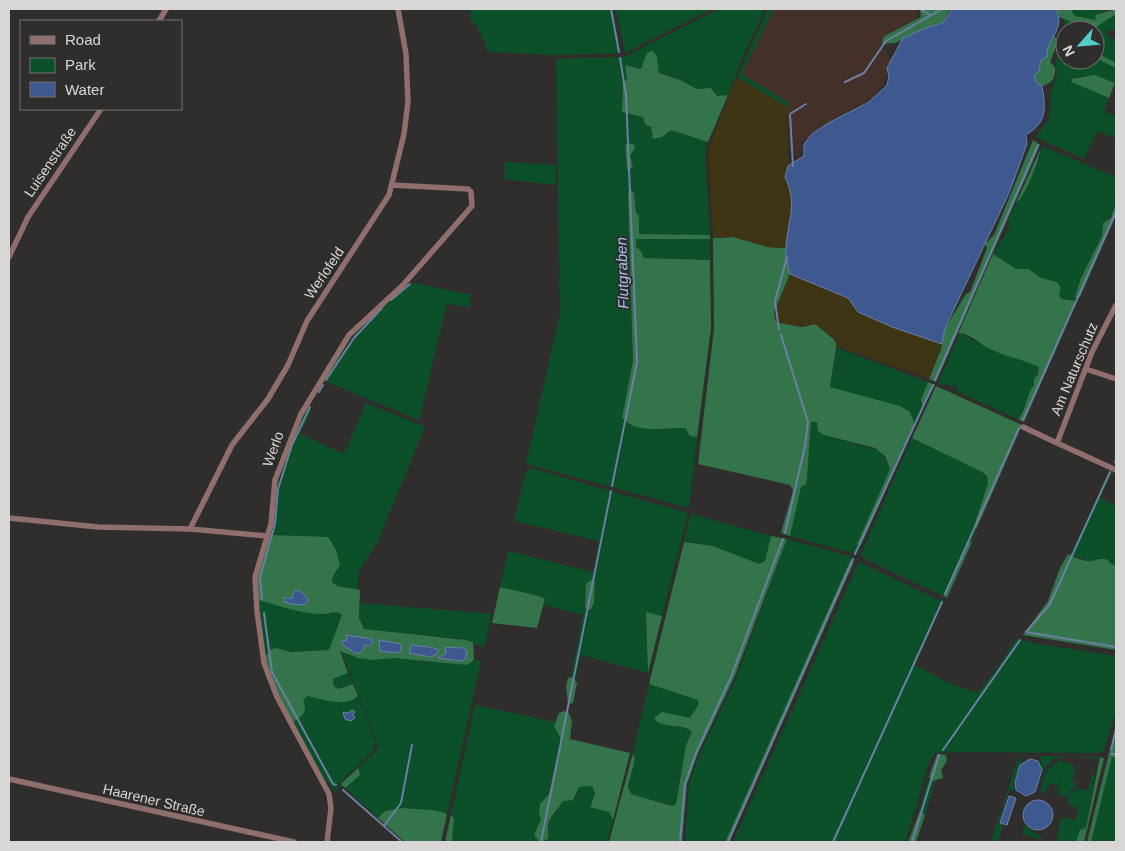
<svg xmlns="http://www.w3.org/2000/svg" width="1125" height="851" font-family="Arial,sans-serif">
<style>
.commercial{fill:#433129}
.green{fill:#0b5029;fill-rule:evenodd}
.forest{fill:#34744a}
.sand{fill:#3e3515}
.water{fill:#3e598f;stroke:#6c7fa4}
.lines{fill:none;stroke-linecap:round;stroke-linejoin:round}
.stream{stroke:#6c7fa4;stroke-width:2}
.minor{stroke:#8f6e6b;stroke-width:5.5}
.labels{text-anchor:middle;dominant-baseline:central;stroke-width:4;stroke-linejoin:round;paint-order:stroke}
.street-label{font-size:14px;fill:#d9d7d6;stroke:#302e2c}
.water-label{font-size:15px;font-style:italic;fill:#a8c1f1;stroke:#302e2c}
</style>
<rect width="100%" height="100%" fill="#302e2c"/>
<!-- commercial -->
<path class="commercial" d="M774,9h141l2,5 -1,6 -33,17 -2,9 12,14 -5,6 -4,17 -11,15 -35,18 -26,18 -10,8 -3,18 -9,-12 -3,-36 2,-4 -47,-34z"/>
<!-- green -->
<path class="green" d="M470,9h143l7,44 -62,2 -70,-3 -12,-29 -5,-1z
M616,9h96l-87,44z
M719,9h46l-22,47 -15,39 -11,1 -4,-7h-16l-26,-13 -12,-3 -2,-17 -10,-1 -6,14 -16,-4 2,14 -4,5 -1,28 21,5 2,7 6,3v7l5,6 15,-10 37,12 -3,12 5,81 -71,-1v-18l-3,-3 -2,-20 -3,62 2,106 -10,57c18,16 39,9 62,10l3,6 9,3 -8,71 -163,-44 34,-151 -4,-254 68,-2zM628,143l6,1 -4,12 3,11 -6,3 -2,-25z
M768,9h6l-32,65 47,29 1,5 -53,-31z
M1073,9h39l-14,4 -1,8 -22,-5 -3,-4z
M1116,15v14l-12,3 12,9v22l-21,-11v-22h-2l10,-10z
M1065,19l26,11h-26v30h30v-2l21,10 -1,15 -17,-7 -24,1 35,21 -5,14 12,5v21l-19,-7 -13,28 -48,-22 11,-15 4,-12 -1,-15 7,-20 -1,-12z
M1044,147l72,30 -2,34 -12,15v10l-21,42 -6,18 5,1 -3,4 -16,-2 -2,-5 2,-3 -4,-9 -18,-5 -10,-8h-13l-23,-15 15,-23 2,-8 -2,-4 22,-38 10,-24v-7z
M505,162l51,3v20l-52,-6z
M636,239h74v21l-66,-2 -8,-11z
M409,283l4,2 2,-2 56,12 -2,12 -22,-3 -28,116 -92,-38 -2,-4 29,-43z
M960,333l21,11 45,16 13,7 -10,31 -11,21 -62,-28 1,-5 -19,-2z
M837,348l91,34 -7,22 2,3 -8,18 -5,-13 -80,-25z
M366,403l59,24 -47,114 -19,30 -2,19 -24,-5v-9l4,-5 -1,-21 -8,-12 -58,-3 6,-46 6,-17 -2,-2 27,-63 4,4 -11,23 44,20z
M814,421l16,16 51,14 9,18 -33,75 4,1 -5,9 -66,-18 21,-101 -1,-10z
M912,438l70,34 7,8 -15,46 2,4 -4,12h-5l-24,54 -78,-37 -4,-5z
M530,468l158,45 -26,103 -16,-4 2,61 -67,-18 -5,23 -5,-1 12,-62 -39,-10 1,-5 -6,-4 -39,-9 8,-36 85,21 6,-31 -85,-20 11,-48zM586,584l9,1 -1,19 -7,6 -2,-2z
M1110,471l3,1 -13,26 16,8v58l-4,1 -10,-7 -13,3 -19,-6z
M691,514l80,22 -6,25 -6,3 -46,-18 -29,-4z
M787,539l66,18 2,3 -5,1 -125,281h-40l4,-58 11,-30 36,-75z
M859,562l80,38 2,-1 3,1 -29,65 31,17 31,11 -4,5 24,-29 20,-31 14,5 85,13v56l-12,38 -5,3 -164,-1 6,-10 -12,21 -24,79h-172z
M259,600l65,14 16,-2 2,3 -11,32 -2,3 -45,2 -19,5z
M360,603l132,11 -8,33 -28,-9 -88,-7 -8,-6z
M341,651l12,5 21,4 20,-2 73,7 7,-5 7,1 -34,153c-10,-4 -16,-4 -27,-4 -17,0 -29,-4 -42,8l-36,-33 -8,8 -1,-2 43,-40 2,-6z
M348,673l5,11 -17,5 -4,-10z
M649,684l49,16v5l-8,13 -31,5 28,5 5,4 -6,13 -11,61 -44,-12 -3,-4 7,-31 -2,-6z
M307,696l49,3 2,-3 18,47 -4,9 -40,38 -4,-9 -2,2 -33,-61c10,-6 15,-10 10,-21z
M475,705l80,17 -1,4 7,13 -12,55 -6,6 -4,14 2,5 -5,12 4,11h-88l2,-22 -3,-5z
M1019,755l2,7 -8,22 3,7 -7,-1 -10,33 4,2 -4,16 -8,1z
M1040,756l60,1 -1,2c-24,-1 -45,-10 -57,14z
M1112,756l4,2v84h-25z
M1061,761l12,4 2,7 -3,9 4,2 -1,5 -6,3 -1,6 -10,-3 4,-20 -6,19 -2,1 3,-8 -7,-3 -8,13c-4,-12 6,-33 19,-35z
M1092,774l3,1 -9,54 -6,2 -4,11h-20l5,-23 5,-2 9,4 4,-11 -12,-7 3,-10 6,-4 12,1z
M929,777l6,4 -10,34 -5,-4 -2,2z
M582,785l10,1 3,13 -6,5 20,8 4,8 -6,22h-63l4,-3 1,-17 3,-7 3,-1 8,-13 13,-4 3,-10z
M1025,825l20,16 -23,-7z"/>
<!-- forest -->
<path class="forest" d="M920,9h30l-7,14 -15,4 -33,16 -13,1 1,-7 38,-20z
M1057,9h16l-1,3 3,4 21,4 -1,-5 21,-6v6c-11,4 -18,13 -25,15l-32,-13z
M1054,35l4,7 -8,20 5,5c1,10 -3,17 -13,19l-5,-3 -3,-7 5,-5 2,-11 6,-3v-12z
M652,51l5,5 2,17 21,7 17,9 14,-1 6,8 11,-1 -20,47 -37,-12 -9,7 -9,2 -2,-12 -6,-3 -2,-7 -21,-5 1,-28 4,-5 -2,-14 16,4 6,-16z
M1095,52l21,11v5l-21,-10z
M1095,75l20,8 -6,15 -37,-16 -1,-3z
M1033,140l7,5 -104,237 -7,-3 12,-30 4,-21 21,-34 4,-2 17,-44 -2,-4 9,-9z
M628,143l6,1 1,4 -5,8 3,11 -4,3h-2l-2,-25z
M1040,150c1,8 -17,50 -24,53z
M631,190l3,3 2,20 3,3v18l71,1v4h-74v8l5,4 3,7 66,2 1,68 -14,109 -7,-1 -5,-8c-22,-1 -46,7 -63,-10l11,-57 -5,-169z
M1116,203v12l-36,82h-5l6,-19 21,-42 1,-13 8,-5z
M733,237l35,10 18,1 4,26 -16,38 2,10 26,5 13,-3 22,18 -7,45 70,19 10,6 5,13 -54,120 -4,-1 33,-75 -5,-13 -10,-8 -51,-13 -6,-4 -1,-9h-6l-4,55 -1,7 -5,3 -11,49 -9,-3 12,-43 -3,-5 -92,-21 16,-135 -1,-91z
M993,254l23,15h13l10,8 18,5 4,6 -2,6 2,5 16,2 -53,121 -6,-3c9,-10 8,-25 16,-34v-6l4,-5 1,-7c-16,-8 -33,-10 -49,-18 -10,-4 -22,-18 -32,-15z
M928,382l7,3 -12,22 -2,-7z
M936,386l86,39 -46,105 -2,-4 14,-43 -1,-7 -5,-4 -70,-34z
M270,535l58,2 8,13 4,15 -7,11 -1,6 5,4 23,4 -1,28 5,11 102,11 7,2 1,18 -7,5 -73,-7 -20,2 -16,-2 -18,-7 8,22 -15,6 1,7 4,3 15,-5 5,12c-12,12 -36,3 -51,0l-4,5c5,11 0,15 -10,21l-15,-28 -13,-37 6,-8 5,-1 15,4 38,-2 13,-35c-6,-6 -14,0 -22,-1 -21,-1 -41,-8 -61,-14l-2,-22z
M771,536l16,3 -53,139 -36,75 -11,31 -5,58h-73l24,-89 2,6 -7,28 3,7 41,12 4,-2 10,-59 6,-13c-9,-10 -31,-2 -38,-14l8,-6 28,6 8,-13v-5l-49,-16 35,-142 29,4 46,18 6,-3z
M967,542h5l-25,56 -4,-2z
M1068,554c6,3 14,7 21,7 10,0 16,-7 23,4l4,-1v86l-93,-15 25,-34 12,-33z
M850,561l4,1 -125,280h-4z
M591,580l4,1 -1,23 -4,6 -5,-2 1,-24z
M500,587l39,9 6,3 -8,29 -45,-5z
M646,612l16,4 -14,57z
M573,677l4,6 -4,20 -5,1 -2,-18 2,-8z
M564,711l5,2 3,9 -2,17 60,14 -17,67 -4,-8 -19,-5 5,-13 -3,-8 -13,1 -6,13 -10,1c-4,7 -12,14 -14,21 -2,6 0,11 -1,17l-8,3 -6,-7 7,-16 -2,-5 1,-10 9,-10 12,-55 -7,-13 5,-13z
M1116,725v33l-4,-1 -21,85h-4z
M937,754l9,1 1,6 -6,9 2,8 -10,3 -4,-4z
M1100,757l4,1 -20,84h-8l4,-12 6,-2z
M358,768l2,7 -15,13 -4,-4z
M404,808c15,2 29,0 43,6l-6,28h-36l-27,-24 7,-7z
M920,811l5,4 -9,27h-8z
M451,815l3,4 -2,23h-7z"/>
<!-- sand -->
<path class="sand" d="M736,77l54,31 -3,4 1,54 -3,11c12,24 6,46 1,71l-18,-1 -35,-10 -20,1 -5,-87z
M790,274l58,24 10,14 34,15 50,17 -13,35 -92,-33 -4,-9 -18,-13 -13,3 -26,-5 -2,-9z"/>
<!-- water -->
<path class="water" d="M952,9h105c0,4 2,8 2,12 -1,15 -13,20 -12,36l-6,3 -2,11 -5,5 3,7 5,3c4,23 5,36 -16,49l1,9 -18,49 -64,135 -3,16 -50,-17 -34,-15 -10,-14 -58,-24c-2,-8 -5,-19 -4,-27 2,-28 12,-43 -1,-70l3,-11 16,-10v-12l8,-10 18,-12 39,-20 18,-17 2,-8 -2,-9 16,-30 25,-11 15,-4z
M297,590l6,3 5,7 -2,4 -8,1 -14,-3v-4h8l2,-7z
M346,635l26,4 1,3 -4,4 -4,-1 -3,6 -5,3 -14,-9 -1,-4 5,-1z
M379,640l22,4v7l-4,2 -17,-2z
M412,644c8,4 19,1 26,6v3l-7,4 -22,-4z
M445,647l18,1 4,3 -1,7 -4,3 -24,-3 8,-5z
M352,710l3,2 -2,2 2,4 -4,3 -6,-2 -2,-7 5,1z
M1030,759l8,2 4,9 -7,22 -9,4 -10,-6 -1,-8 5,-17z
M1009,796l7,2 -9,27 -7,-2z
M1023 815a15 15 0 1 1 30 0a15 15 0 1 1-30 0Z"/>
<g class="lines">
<!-- stream -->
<path class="stream" d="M611,9l8,43
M920,9l10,6
M845,82l19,-9 22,-32 56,-32
M793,166l-3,-52 16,-10
M391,300l19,-16
M779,330l-4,-29 12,-44
M781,335l27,87 -3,24 -20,87
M326,380l28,-42 28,-30
M935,380l103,-235
M319,392l4,-7
M1023,420l93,-208
M1115,462l1,-3
M1110,472l-60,132 -24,28 90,15
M612,486l25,-124 -11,-267 -6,-37
M855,554l78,-169
M945,594l74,-166
M262,599l-2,-22 15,-53 3,-35 14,-44 18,-38
M264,613l8,59 61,112 3,1
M943,750l77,-110
M1111,750l5,-21
M1111,754h5
M343,790l59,52
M384,826l17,-23 11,-58
M541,842l70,-351
M680,842l5,-58 11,-31 35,-76 52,-138
M728,842l125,-283
M833,842l109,-240
M912,842l27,-87"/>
<!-- minor -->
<path class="minor" d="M159,21l7,-12
M9,257l19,-40 73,-108
M1116,305l-24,47 -35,91 59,27
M1086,369l30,10
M1023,427l34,16
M9,518l89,9 92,2 42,-84 36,-46 20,-34 19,-44 82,-126 15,-61 4,-32 -2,-48 -8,-45
M190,529l77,7
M9,779l285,63
M327,842l4,-34 -2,-14 -52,-97 -13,-34 -7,-52 -2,-34 16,-53 4,-44 26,-66 48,-79 54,-50 69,-79 -1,-14 -3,-3 -76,-4"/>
</g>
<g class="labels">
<!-- street labels -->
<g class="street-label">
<text transform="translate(50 162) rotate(-56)">Luisenstraße</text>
<text transform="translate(324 273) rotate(-56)">Werlofeld</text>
<text transform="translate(1074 369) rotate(-67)">Am Naturschutz</text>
<text transform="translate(273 449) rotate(-70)">Werlo</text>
<text transform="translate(154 800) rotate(13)">Haarener Straße</text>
</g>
<!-- water labels -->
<g class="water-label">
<text transform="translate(622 273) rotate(-92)">Flutgraben</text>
</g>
</g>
<!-- border -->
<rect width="1125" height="851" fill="none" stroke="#d9d7d6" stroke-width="20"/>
<!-- legend -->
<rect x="20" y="20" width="162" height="90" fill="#302e2c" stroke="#747270"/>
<rect x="30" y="36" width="25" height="8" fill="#8f6e6b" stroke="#747270"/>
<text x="65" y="45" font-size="15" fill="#d9d7d6">Road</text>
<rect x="30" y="58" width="25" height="15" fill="#0b5029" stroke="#747270"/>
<text x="65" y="70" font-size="15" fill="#d9d7d6">Park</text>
<rect x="30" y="82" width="25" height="15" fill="#3e598f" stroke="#747270"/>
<text x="65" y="95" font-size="15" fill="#d9d7d6">Water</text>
<!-- north arrow -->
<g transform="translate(1080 45) rotate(243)"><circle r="24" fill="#302e2c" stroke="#747270"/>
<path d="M0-4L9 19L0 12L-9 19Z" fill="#53cdc9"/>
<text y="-8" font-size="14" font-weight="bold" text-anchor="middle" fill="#d9d7d6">N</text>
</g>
</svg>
